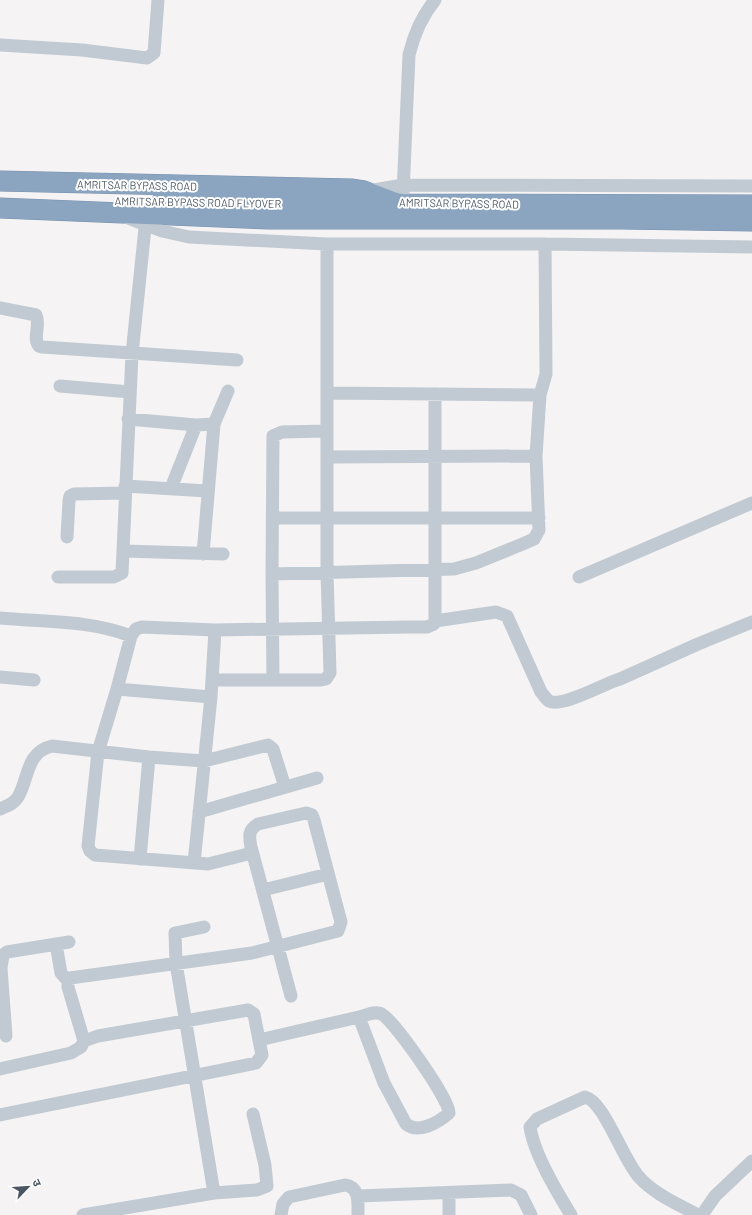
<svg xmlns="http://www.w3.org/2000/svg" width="752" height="1215" font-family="Barlow,'Noto Sans Devanagari',sans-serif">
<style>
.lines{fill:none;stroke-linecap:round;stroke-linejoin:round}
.highway-casing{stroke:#7690ad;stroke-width:21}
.minor{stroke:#c1cad2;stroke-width:13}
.highway{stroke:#8ba5c1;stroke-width:20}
.labels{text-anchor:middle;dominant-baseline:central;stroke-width:4;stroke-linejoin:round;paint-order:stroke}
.street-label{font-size:11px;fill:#4a5661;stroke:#fff}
</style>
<rect width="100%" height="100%" fill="#f5f3f3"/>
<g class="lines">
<!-- highway casing -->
<g class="highway-casing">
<path id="highway" d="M0,181l351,8 13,2 32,12 6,1 350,1
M162,201l214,2
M0,208l269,11h354l129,2"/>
</g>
<!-- minor -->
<path class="minor" d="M0,45l82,5 65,8 7,-5 4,-53
M368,191l35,-6 349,1
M403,194l6,-139c5,-21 12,-38 26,-55
M125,217l37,14 27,6 138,7h218l207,3
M0,308l36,7c5,10 -4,23 3,31l3,1 195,13
M60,386l70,6
M328,393l212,2
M128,419l68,6 18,-1
M327,431l-45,1 -9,4 -1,138 182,-5 22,-6 49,-20 9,-4 5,-9 -3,-74 4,-61 6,-21 -1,-130
M327,457l209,-1
M125,486l82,5
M171,488l25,-63
M273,518h266
M67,537l2,-36 1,-5 4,-2 51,-1
M124,551l99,3
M203,554l11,-130 14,-33
M272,574l1,106
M58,577h56l8,-4 10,-219 14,-136
M579,577l173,-74
M0,618c43,4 90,2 131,18
M435,621l61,-9 11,4 34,76c2,2 5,7 8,9 13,7 56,-18 71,-22l78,-35 54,-22
M215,630l194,-3h18l7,-3 1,-3v-227
M0,677l34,3
M212,680h109l5,-1 4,-6 -3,-101v-328
M117,689l94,8
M0,809c7,-3 14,-5 18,-12 11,-19 8,-45 34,-51l97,11 55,4 64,-16 5,4 12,38
M199,812l118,-34
M140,859l9,-102
M194,863l17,-166 4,-67 -73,-3 -6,2 -5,7 -14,53 -19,63 -10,94 2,5 5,4 113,9 44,-11
M263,890l65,-16
M56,944l5,29 7,8
M6,1036l-5,-68 2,-13 4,-3 62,-10
M84,1041l14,-5 150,-26 6,4 5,26
M0,1069l71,-16 10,-6 3,-6 -16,-54v-6l2,-3 182,-25 86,-22 3,-9 -27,-102 -2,-5 -6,-2 -48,11c-10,6 -9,12 -7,23l40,149
M0,1115l256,-52 6,-8 -3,-15 100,-23 25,66 22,41c12,10 32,-1 43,-11 1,-13 -53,-89 -66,-98 -7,-5 -16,0 -24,2
M214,1193l43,-3 10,-4 -2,-21 -12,-51
M449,1193v22
M358,1196l153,-6 10,5 10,20
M83,1215l131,-22 -38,-230 -1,-30 29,-6
M281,1215l2,-11 6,-7 56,-12c15,2 13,18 13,30
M571,1215c-14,-23 -37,-61 -41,-88l7,-8 48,-22c19,4 38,63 54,80 15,17 39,27 59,38
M702,1215l13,-19 37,-35"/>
<!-- highway -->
<use href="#highway" class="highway"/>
</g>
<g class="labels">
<!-- street labels -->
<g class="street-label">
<text transform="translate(137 185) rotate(1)">AMRITSAR BYPASS ROAD</text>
<text transform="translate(198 202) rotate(1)">AMRITSAR BYPASS ROAD FLYOVER</text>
<text transform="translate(459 203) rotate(1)">AMRITSAR BYPASS ROAD</text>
</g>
</g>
<!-- north arrow -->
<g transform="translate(28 1187) rotate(65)" stroke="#ffffff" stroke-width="3" paint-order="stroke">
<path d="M0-3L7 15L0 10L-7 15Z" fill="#4a5661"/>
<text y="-6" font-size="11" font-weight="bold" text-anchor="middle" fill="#4a5661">उ</text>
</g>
</svg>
